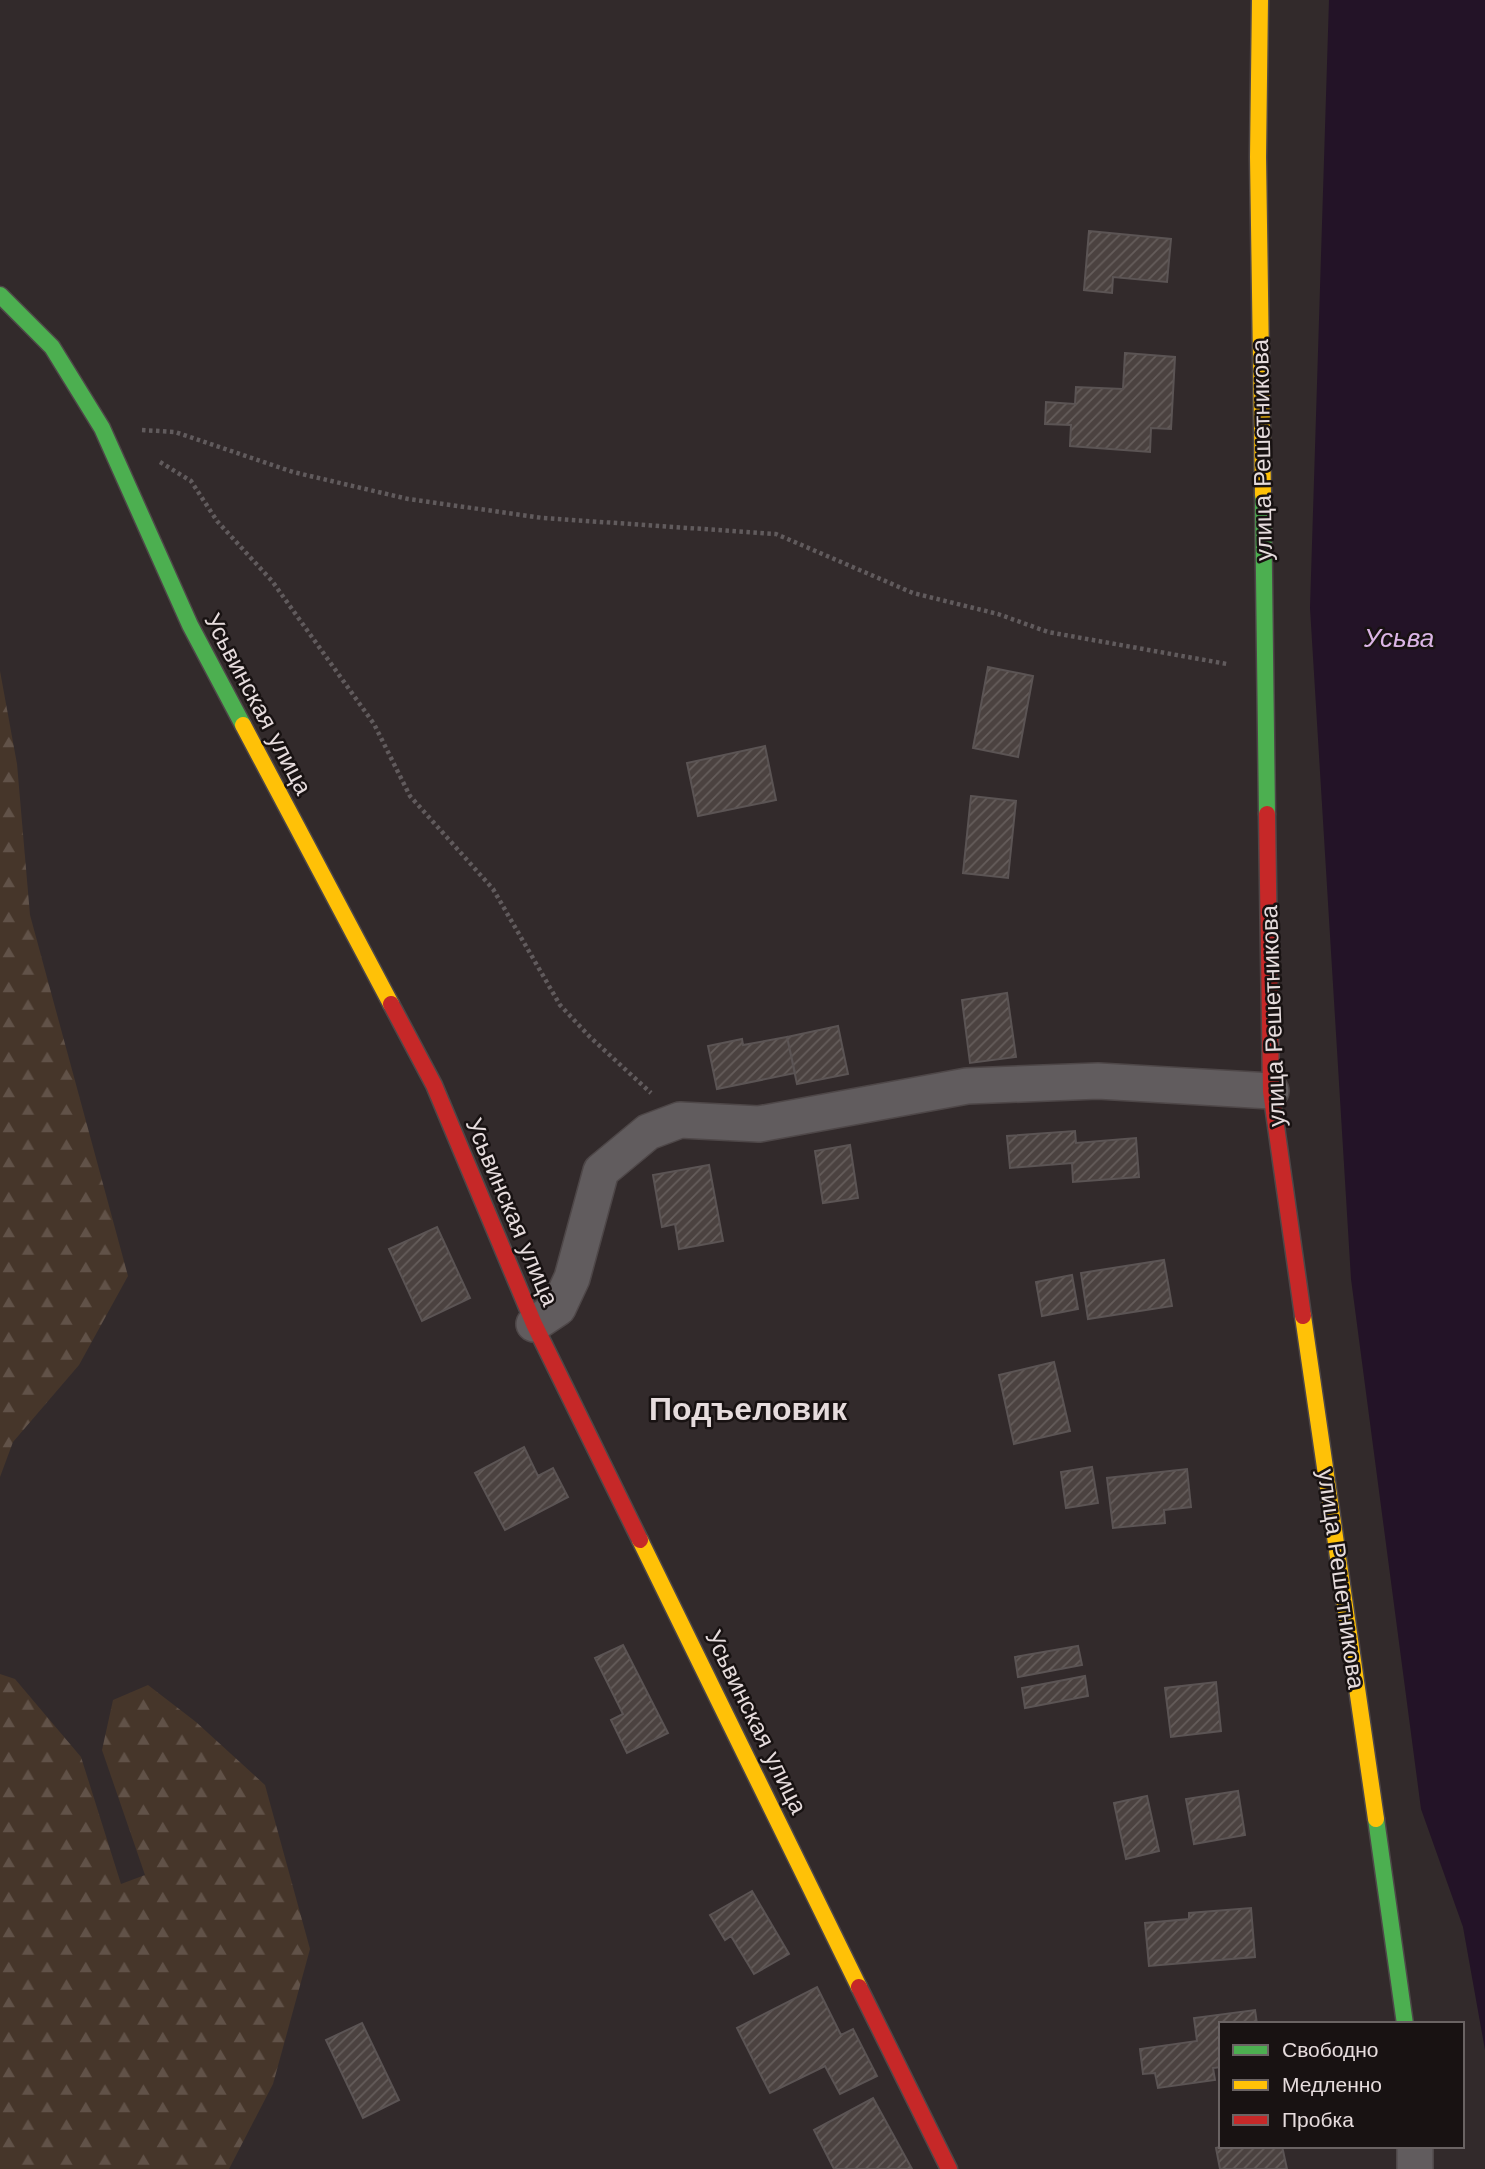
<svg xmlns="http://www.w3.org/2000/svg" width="1485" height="2169" font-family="'Work Sans',sans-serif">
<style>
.forest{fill:url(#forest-firs)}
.water{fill:#231327}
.building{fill:url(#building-hatch);stroke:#5b5454;stroke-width:2}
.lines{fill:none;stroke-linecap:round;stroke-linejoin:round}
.street-casing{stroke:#4e4748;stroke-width:38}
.fast-casing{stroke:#4e4748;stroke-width:19}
.slow-casing{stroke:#4e4748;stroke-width:19}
.jam-casing{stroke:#4e4748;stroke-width:19}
.path{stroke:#615b5d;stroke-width:4.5;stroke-dasharray:3.5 3.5;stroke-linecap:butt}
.street{stroke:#615c5e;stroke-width:35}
.fast{stroke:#4caf50;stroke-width:16}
.slow{stroke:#ffc107;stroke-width:16}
.jam{stroke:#c62828;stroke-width:16}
.labels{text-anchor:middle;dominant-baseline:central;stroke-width:5;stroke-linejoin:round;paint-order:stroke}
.street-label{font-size:24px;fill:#e6dcdd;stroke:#181212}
.water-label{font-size:26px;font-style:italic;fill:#dbb5e5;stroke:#181212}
.district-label{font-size:32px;font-weight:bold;fill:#e6dcdd;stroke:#181212}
</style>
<defs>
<pattern id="forest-firs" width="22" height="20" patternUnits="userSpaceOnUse" patternTransform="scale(1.75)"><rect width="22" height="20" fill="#46362a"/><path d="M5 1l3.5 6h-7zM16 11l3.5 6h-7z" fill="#615248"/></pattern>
<pattern id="building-hatch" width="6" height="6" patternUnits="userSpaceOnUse" patternTransform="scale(1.75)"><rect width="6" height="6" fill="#4b4240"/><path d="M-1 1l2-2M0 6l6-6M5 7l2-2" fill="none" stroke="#655d5b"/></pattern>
</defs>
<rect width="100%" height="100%" fill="#322a2b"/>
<!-- forest -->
<path class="forest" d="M0,671l17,93 13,151 98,361 -49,89 -66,77 -13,35z
M0,1674l15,5 66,78 40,127 24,-9 -43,-125 11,-50 35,-15 48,37 69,63 45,164 -37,135 -44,85h-229z"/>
<!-- water -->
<path class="water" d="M1329,0h156v2050l-22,-123 -42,-118 -70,-530 -41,-671z"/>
<!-- building -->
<path class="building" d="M1089,231l82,8 -4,43 -54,-5 -1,16 -28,-3z
M1125,353l50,4 -4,72 -20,-1 -1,24 -80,-6 1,-21 -26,-1 1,-22 29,2 1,-17 47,2z
M988,667l45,9 -15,81 -45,-9z
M765,746l11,54 -78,16 -11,-53z
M971,796l45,5 -8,77 -45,-5z
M1007,993l9,64 -46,6 -8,-63z
M838,1026l10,48 -51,10 -10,-47z
M787,1037l8,36 -78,16 -9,-43 34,-7 1,6z
M1075,1131l1,12 60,-5 3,39 -66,5 -1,-19 -62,5 -3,-32z
M850,1145l8,53 -35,5 -8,-52z
M709,1165l14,76 -44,8 -4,-25 -13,3 -9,-52z
M437,1227l33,71 -48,23 -33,-72z
M1164,1260l8,46 -84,13 -7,-46z
M1072,1275l6,34 -36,7 -6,-34z
M1054,1362l16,69 -56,13 -15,-69z
M524,1447l14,29 15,-8 15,29 -63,33 -30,-57z
M1092,1467l6,36 -32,5 -5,-36z
M1187,1469l4,38 -27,3 1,13 -52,5 -6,-50z
M623,1645l45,88 -41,20 -16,-33 12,-6 -28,-56z
M1078,1646l4,19 -64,12 -3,-20z
M1085,1676l3,20 -63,12 -3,-20z
M1216,1682l5,49 -50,6 -6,-49z
M1238,1791l7,44 -51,9 -8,-45z
M1147,1796l12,55 -33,8 -12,-56z
M752,1891l37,63 -35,20 -23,-38 -6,4 -15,-25z
M1251,1908l4,49 -106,9 -4,-43 44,-4v-6z
M817,1987l24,48 12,-6 24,47 -37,18 -15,-28 -55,27 -33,-65z
M1255,2010l2,14h-36v43l-8,1 2,12 -57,8 -3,-15 -12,1 -3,-25 57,-8 -3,-23z
M362,2023l37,77 -36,18 -37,-78z
M873,2098l39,71h-78l-20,-39z
M1224,2146h58l5,23h-67l-4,-21z"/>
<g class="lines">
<!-- street casing -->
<g class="street-casing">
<path id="street" d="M534,1324l24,-16 14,-30 29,-107 47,-39 32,-12 79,4 208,-38 131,-5 173,10
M1415,2169v-23"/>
</g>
<!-- fast casing -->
<g class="fast-casing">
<path id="fast" d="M0,295l52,52 50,81 88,197 53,100
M1263,495l4,319
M1376,1819l29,205"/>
</g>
<!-- slow casing -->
<g class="slow-casing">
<path id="slow" d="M1260,0l-2,157 5,338
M243,725l148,279
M1303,1316l73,503
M640,1540l219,447"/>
</g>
<!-- jam casing -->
<g class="jam-casing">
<path id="jam" d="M1267,814l4,277 32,225
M391,1004l43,81 100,239 106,216
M859,1987l90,182"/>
</g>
<!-- path -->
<path class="path" d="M142,430l33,2 118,40 115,27 135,19 233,16 137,59 85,21 50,18 179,32
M160,462l31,19 26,40 55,60 102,143 36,72 83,93 67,116 30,32 61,56"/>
<!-- street -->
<use href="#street" class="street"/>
<!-- fast -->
<use href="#fast" class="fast"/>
<!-- slow -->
<use href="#slow" class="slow"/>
<!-- jam -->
<use href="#jam" class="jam"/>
</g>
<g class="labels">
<!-- street labels -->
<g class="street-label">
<text transform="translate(1262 450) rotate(-91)">улица Решетникова</text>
<text transform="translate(258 704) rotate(62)">Усьвинская улица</text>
<text transform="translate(1273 1016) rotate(-92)">улица Решетникова</text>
<text transform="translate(512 1212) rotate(67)">Усьвинская улица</text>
<text transform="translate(1341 1579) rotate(82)">улица Решетникова</text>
<text transform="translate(756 1722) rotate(64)">Усьвинская улица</text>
</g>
<!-- water labels -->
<g class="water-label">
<text x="1399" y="638">Усьва</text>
</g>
<!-- district labels -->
<g class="district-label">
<text x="748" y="1409">Подъеловик</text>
</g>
</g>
<!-- legend -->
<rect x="1219" y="2022" width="245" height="126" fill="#181212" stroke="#6a6363" stroke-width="2"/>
<rect x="1233" y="2045" width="35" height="10" fill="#4caf50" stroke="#6a6363" stroke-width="2"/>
<text x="1282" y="2057" font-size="21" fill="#e6dcdd">Свободно</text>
<rect x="1233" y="2080" width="35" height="10" fill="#ffc107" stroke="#6a6363" stroke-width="2"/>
<text x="1282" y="2092" font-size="21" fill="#e6dcdd">Медленно</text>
<rect x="1233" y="2115" width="35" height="10" fill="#c62828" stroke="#6a6363" stroke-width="2"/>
<text x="1282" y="2127" font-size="21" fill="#e6dcdd">Пробка</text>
</svg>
